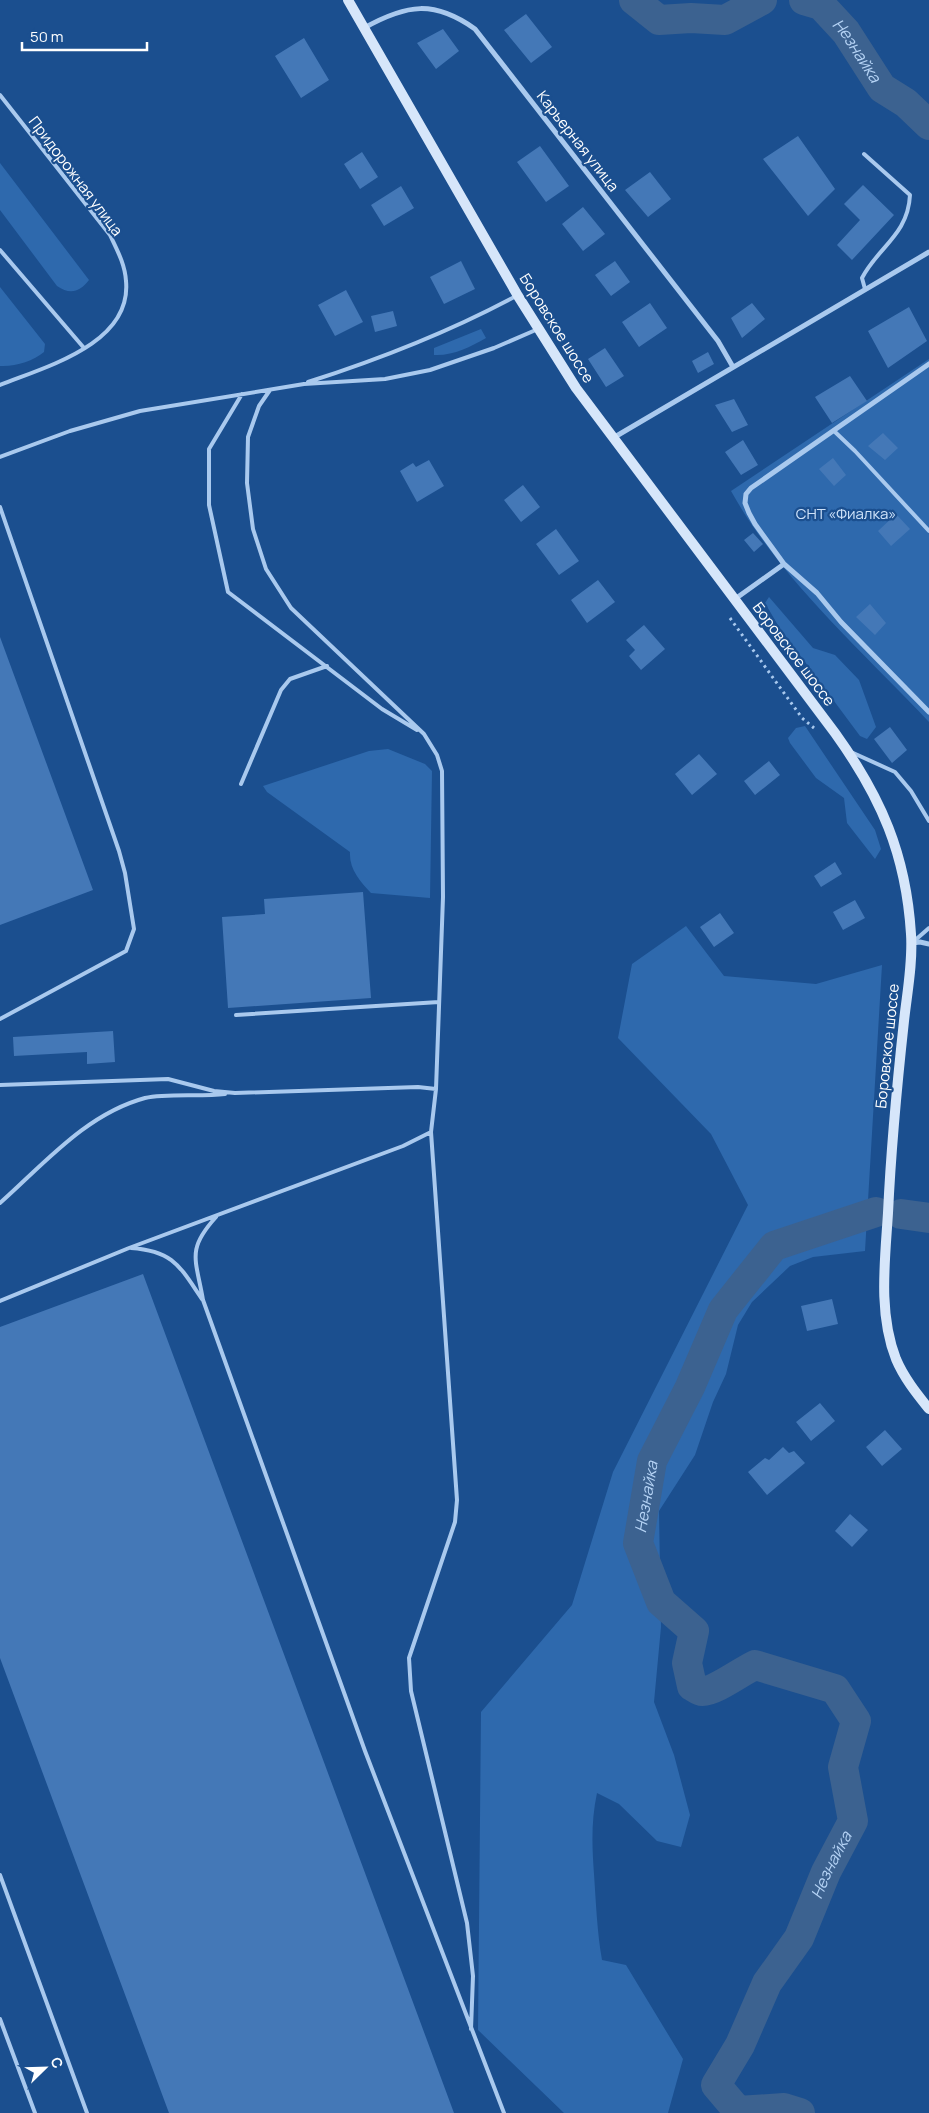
<svg xmlns="http://www.w3.org/2000/svg" width="929" height="2113" font-family="Manrope,sans-serif">
<style>
.green{fill:#2e69ad}
.lines{fill:none;stroke-linecap:round;stroke-linejoin:round}
.river{stroke:#3c6290;stroke-width:30}
.building{fill:#4478b7}
.path{stroke:#a9c9ee;stroke-width:3;stroke-dasharray:2.5 4;stroke-linecap:butt}
.service{stroke:#a9c9ee;stroke-width:4}
.minor{stroke:#a9c9ee;stroke-width:5}
.secondary{stroke:#d6e6fa;stroke-width:10}
.labels{text-anchor:middle;dominant-baseline:central;stroke-width:4.5;stroke-linejoin:round;paint-order:stroke}
.street-label{font-size:15px;fill:#fff;stroke:#1b4f8f}
.park-label{font-size:15px;fill:#cfe3fa;stroke:#1b4f8f}
.water-label{font-size:16px;font-style:italic;fill:#b5d3f5;stroke:#1b4f8f}
</style>
<rect width="100%" height="100%" fill="#1b4f8f"/>
<!-- green -->
<path class="green" d="M0,163l89,117c-9,12 -19,15 -32,6l-57,-76z
M0,287l45,57 -1,8c-11,9 -29,15 -44,14z
M481,329l5,9c-16,9 -33,18 -52,17v-7z
M929,359v363c-69,-73 -149,-143 -198,-231z
M769,597l44,51 22,7 24,25 17,47 -9,12 -7,-3 -81,-109 -14,-24z
M805,726l70,104 6,19 -6,10 -28,-36 -3,-25 -28,-20 -26,-35 -2,-5 8,-10z
M388,749l37,15 7,7 -2,127 -59,-5c-11,-12 -22,-24 -21,-41l-83,-60 -4,-6 106,-35z
M686,926l38,50 92,8 66,-19 -17,286 -52,6 -23,9 -38,36 -14,23 -12,49 -13,28 -18,53 -36,56 2,116 -7,75 20,53 16,60 -9,32 -24,-6 -38,-37 -22,-11c-6,28 -5,53 -3,81 2,29 3,57 8,86l24,5 57,94 -15,54h-104l-86,-83 3,-318 91,-107 41,-133 135,-267 -37,-71 -93,-96 14,-74z"/>
<g class="lines">
<!-- river -->
<g class="river">
<path d="M634,0l25,20 32,-2 34,2 37,-20"/>
<path id="s1" d="M804,0l17,5 25,27 36,56 24,15 23,22"/>
<path d="M901,1214l28,4"/>
<path id="s2" d="M800,2113l-16,-5 -46,3 -22,-26 24,-40 27,-62 32,-45 27,-66 27,-51 -10,-54 13,-46 -21,-32 -80,-24c-13,6 -41,27 -53,26 -3,0 -8,-4 -10,-5l-5,-23 7,-32 -33,-29 -23,-59 14,-82 38,-74 33,-77 51,-64 102,-34"/>
</g>
</g>
<!-- building -->
<path class="building" d="M526,14l26,33 -21,16 -27,-33z
M443,29l16,22 -23,18 -19,-26z
M304,38l25,42 -28,18 -26,-42z
M798,136l37,53 -27,27 -45,-57z
M540,146l29,40 -23,16 -29,-40z
M362,152l16,25 -18,12 -16,-25z
M650,172l21,27 -23,18 -23,-27z
M863,185l31,30 -42,45 -15,-15 23,-25 -16,-16z
M401,186l13,22 -30,18 -13,-21z
M583,207l22,27 -22,17 -21,-27z
M461,261l14,28 -31,15 -14,-27z
M615,261l15,21 -19,14 -16,-21z
M346,290l17,32 -28,14 -17,-31z
M650,303l17,25 -28,19 -17,-25z
M752,303l13,16 -23,19 -11,-20z
M909,307l18,34 -39,27 -20,-37z
M393,311l4,15 -22,6 -4,-16z
M605,348l19,28 -18,11 -18,-28z
M708,352l6,12 -16,9 -6,-12z
M850,376l17,25 -35,22 -17,-26z
M734,399l14,26 -16,7 -17,-27z
M883,433l15,15 -13,12 -17,-14z
M743,440l15,25 -17,10 -16,-23z
M833,458l13,17 -12,11 -15,-17z
M429,460l15,26 -27,16 -17,-31 13,-8 3,4z
M523,485l17,22 -19,15 -17,-22z
M896,514l14,15 -19,17 -13,-15z
M556,529l23,32 -20,14 -23,-31z
M753,533l10,11 -9,8 -10,-12z
M598,580l17,22 -28,21 -16,-23z
M870,604l16,19 -11,12 -19,-18z
M644,625l21,24 -24,21 -12,-14 6,-6 -9,-10z
M0,637l93,253 -93,35z
M890,727l17,23 -15,13 -18,-24z
M699,754l18,20 -25,21 -17,-21z
M769,761l11,14 -25,20 -11,-14z
M835,862l7,12 -21,13 -7,-11z
M363,892l8,106 -143,10 -6,-91 43,-3 -1,-15z
M855,900l10,18 -22,12 -10,-18z
M720,913l14,20 -20,14 -14,-20z
M113,1031l2,31 -28,2v-12l-73,4 -1,-19z
M143,1274l311,839h-285l-169,-455v-331z
M832,1299l6,25 -31,7 -6,-25z
M820,1403l15,18 -24,20 -15,-19z
M885,1430l17,19 -20,17 -16,-19z
M783,1447l6,6 5,-2 11,12 -38,32 -19,-23 17,-14 4,2z
M850,1514l18,16 -16,17 -17,-16z"/>
<g class="lines">
<!-- path -->
<path class="path" d="M730,618l72,100 12,10"/>
<!-- service -->
<path class="service" d="M0,95l110,140c7,15 15,29 16,46 6,63 -81,86 -126,104
M864,154l46,41c-2,40 -32,52 -48,83l3,11
M0,250l84,98
M308,382c72,-23 141,-50 208,-86
M242,394l-33,55v56l19,87 154,117 35,21
M834,431l21,20 74,80
M0,457l70,-26 70,-20 164,-27 81,-5 45,-9 64,-22 44,-19
M0,507l119,344 6,22 9,56 -8,22 -126,68
M851,752l44,20 16,19 18,30
M241,784l40,-94 9,-11 37,-13
M913,942l16,-14
M236,1015l203,-13
M0,1085l168,-6 46,12 21,2 183,-6 18,2 7,-192 -1,-126 -5,-16 -13,-21 -133,-126 -25,-39 -13,-40 -6,-46 1,-46 11,-31 11,-16
M431,1132l26,368 -2,22 -46,136 2,33 56,232 6,53 -2,53
M0,1203c44,-39 86,-89 145,-105 22,-5 56,-1 80,-4
M216,1217c-30,33 -20,42 -13,83l162,451 139,362
M131,1248c43,3 49,19 71,51
M0,1301l129,-53 274,-102 28,-14 5,-43
M0,1875l87,238
M0,2019l35,94"/>
<!-- minor -->
<path class="minor" d="M364,28c43,-24 70,-28 111,1l243,312 15,26
M929,364l-178,124 -5,6 -1,9 4,10 6,11 29,40 33,29 24,29 88,90
M613,438l316,-186
M735,599l49,-35
M912,943l8,-1 9,2"/>
<!-- secondary -->
<path class="secondary" d="M348,0l170,296 58,92 259,345c46,64 71,121 76,201 2,29 -4,59 -7,87 -7,64 -13,128 -16,192 -3,48 -10,100 8,146 8,19 21,35 33,50"/>
</g>
<g class="labels">
<!-- street labels -->
<g class="street-label">
<text transform="translate(578 141) rotate(52)">Карьерная улица</text>
<text transform="translate(76 176) rotate(53)">Придорожная улица</text>
<text transform="translate(557 328) rotate(58)">Боровское шоссе</text>
<text transform="translate(794 654) rotate(53)">Боровское шоссе</text>
<text transform="translate(887 1046) rotate(-84)">Боровское шоссе</text>
</g>
<!-- park labels -->
<g class="park-label">
<text x="846" y="513">СНТ «Фиалка»</text>
</g>
<!-- water labels -->
<g class="water-label">
<text stroke="none"><textPath href="#s1" startOffset="76">Незнайка</textPath></text>
<text stroke="none"><textPath href="#s2" startOffset="901">Незнайка</textPath></text>
<text stroke="none"><textPath href="#s2" startOffset="346">Незнайка</textPath></text>
</g>
</g>
<!-- north arrow -->
<g transform="translate(45 2068) rotate(67)" stroke="#1b4f8f" stroke-width="4" paint-order="stroke">
<path d="M0-4L9 19L0 12L-9 19Z" fill="#ffffff"/>
<text y="-8" font-size="14" font-weight="bold" text-anchor="middle" fill="#ffffff">С</text>
</g>
<!-- scale -->
<path d="M22 42v8h125v-8" fill="none" stroke="#ffffff" stroke-width="2.5"/>
<text x="30" y="42" font-size="15" fill="#ffffff" stroke="#1b4f8f" stroke-width="4" paint-order="stroke">50 m</text>
</svg>
